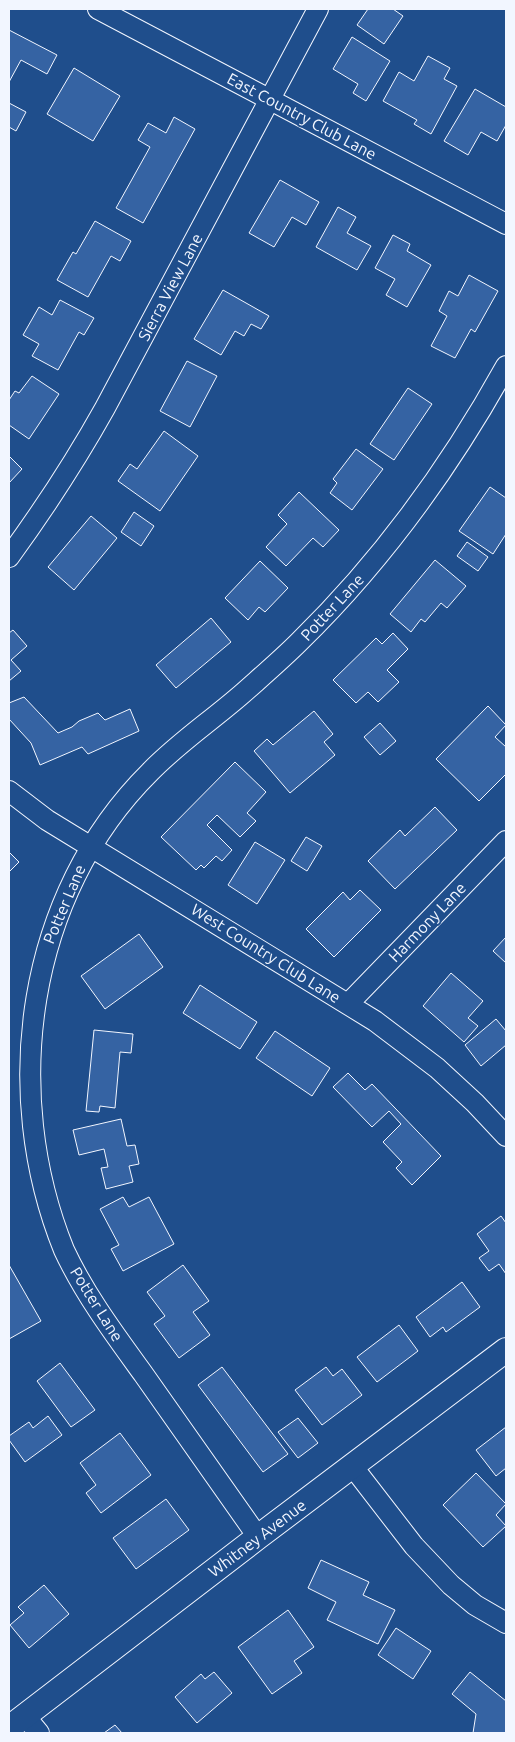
<svg xmlns="http://www.w3.org/2000/svg" width="515" height="1742" font-family="Ubuntu,sans-serif">
<style>
.building{fill:#3563a3;stroke:#f2f6ff}
.lines{fill:none;stroke-linecap:round;stroke-linejoin:round}
.minor-casing{stroke:#f2f6ff;stroke-width:22}
.tertiary-casing{stroke:#f2f6ff;stroke-width:26}
.minor{stroke:#1f4e8c;stroke-width:20}
.tertiary{stroke:#1f4e8c;stroke-width:24}
.labels{text-anchor:middle;dominant-baseline:central;stroke-width:4;stroke-linejoin:round;paint-order:stroke}
.street-label{font-size:16px;fill:#f2f6ff;stroke:#1f4e8c}
</style>
<rect width="100%" height="100%" fill="#1f4e8c"/>
<!-- building -->
<path class="building" d="M368,9h25l10,7 -19,28 -27,-19z
M9,30l48,25 -10,19 -26,-14 -12,22z
M352,37l38,24 -24,40 -13,-8 5,-9 -25,-15z
M428,56l22,12 -6,11 13,7 -26,48 -17,-10 3,-4 -34,-19 16,-29 15,9z
M74,68l46,28 -27,45 -46,-27z
M475,89l31,18v18l-9,16 -16,-9 -13,23 -24,-14z
M9,103l17,9 -10,19 -7,-4z
M174,117l21,12 -52,94 -27,-15 34,-61 -12,-7 10,-17 18,10z
M280,180l39,22 -13,23 -14,-8 -18,30 -25,-14z
M338,207l18,10 -9,16 24,13 -14,24 -41,-23z
M95,221l36,20 -11,20 -9,-5 -23,41 -31,-17 16,-28 3,2z
M393,235l17,9 -3,7 24,14 -24,42 -21,-12 9,-16 -20,-11z
M469,275l29,16 -23,41 -4,-3 -16,29 -24,-12 16,-30 -8,-5 10,-20 9,5z
M223,290l46,26 -8,13 -10,-5 -7,12 -9,-5 -14,24 -27,-16z
M60,300l34,18 -10,17 -5,-3 -21,38 -26,-14 7,-12 -16,-9 16,-28 13,8z
M187,361l30,15 -27,51 -30,-16z
M32,376l27,18 -30,45 -20,-14v-25l6,-9 4,2z
M408,388l24,16 -38,56 -24,-16z
M164,431l34,25 -38,55 -42,-30 12,-17 7,5z
M356,449l27,20 -31,41 -22,-17 7,-10 -4,-4z
M9,456l13,13 -13,14z
M490,487l16,11v36l-13,20 -34,-23z
M299,492l40,38 -16,17 -10,-9 -27,28 -20,-19 21,-23 -9,-9z
M134,512l20,14 -13,20 -20,-14z
M91,516l26,22 -43,52 -26,-23z
M467,542l21,15 -10,14 -21,-15z
M435,560l31,26 -19,22 -6,-5 -16,19 -4,-3 -10,13 -21,-18z
M260,561l28,27 -23,24 -6,-5 -11,13 -23,-22z
M211,618l20,24 -55,46 -20,-23z
M13,630l14,16 -16,14 10,11 -12,10v-48z
M393,633l15,16 -21,21 12,12 -21,20 -10,-10 -12,11 -23,-23 43,-42 6,6z
M24,697l34,36 14,-6 7,-6 19,-8 7,7 25,-11 9,22 -51,23 -6,-7 -42,18 -9,-22 -22,-24v-16z
M488,706l18,19 -11,12 11,10v27l-27,27 -43,-42z
M314,711l19,23 -9,8 11,13 -45,38 -36,-42 13,-12 6,6z
M380,723l16,18 -16,14 -16,-18z
M235,762l31,30 -19,21 9,8 -16,16 -23,-22 -10,10 25,25 -10,11 -6,-5 -12,12 -3,-3 -5,5 -35,-33z
M435,807l22,23 -62,59 -27,-28 32,-31 5,6z
M306,837l16,9 -15,25 -16,-10z
M255,842l30,18 -28,44 -29,-19z
M9,852l10,10 -10,10z
M360,890l21,20 -47,47 -28,-28 37,-37 7,8z
M139,934l24,33 -58,42 -24,-33z
M506,937v26l-13,-12z
M451,973l32,28 -15,17 10,8 -14,16 -41,-36z
M200,985l57,37 -17,27 -57,-36z
M496,1019l10,12v14l-25,21 -16,-21z
M94,1030l39,4 -2,19 -11,-1 -5,56 -15,-2 -1,6 -13,-1z
M275,1031l55,37 -18,28 -56,-38z
M348,1073l17,17 7,-6 69,72 -29,29 -16,-17 6,-6 -19,-20 18,-18 -12,-13 -17,16 -39,-40z
M121,1119l6,27 8,-1 4,19 -10,2 4,16 -27,7 -5,-21 7,-1 -4,-18 -25,6 -6,-25z
M123,1197l6,10 20,-10 25,47 -51,27 -12,-22 8,-4 -19,-36z
M501,1216l5,7v51l-7,-10 -10,7 -10,-13 10,-7 -12,-17z
M9,1265l32,56 -32,18z
M183,1265l26,36 -16,11 17,23 -31,23 -25,-34 11,-8 -18,-24z
M462,1282l18,25 -34,25 -3,-5 -13,10 -14,-20z
M399,1325l19,26 -41,31 -20,-25z
M60,1363l35,47 -24,17 -34,-46z
M222,1367l66,87 -25,18 -65,-87z
M326,1367l7,9 9,-7 20,26 -40,30 -27,-35z
M48,1416l14,19 -37,27 -16,-22v-4l20,-14 4,6z
M298,1418l20,25 -20,15 -20,-26z
M506,1427v41l-10,8 -20,-26z
M120,1433l31,42 -50,38 -15,-20 10,-8 -16,-22z
M476,1473l30,31 -10,11 10,11 -23,21 -40,-42z
M166,1499l23,31 -53,39 -23,-31z
M321,1560l48,22 -6,13 32,15 -17,34 -51,-24 9,-18 -28,-14z
M44,1585l25,29 -40,34 -19,-23 14,-12 -6,-6z
M288,1610l26,37 -20,14 8,12 -30,21 -34,-47z
M396,1628l35,23 -18,28 -35,-24z
M214,1672l18,21 -35,30 -22,-26 26,-23 4,5z
M470,1672l36,29v32h-33l3,-19 -24,-20z
M115,1725l7,8h-18z"/>
<g class="lines">
<!-- minor casing -->
<g class="minor-casing">
<path id="minor" d="M98,9l408,215
M9,557c35,-48 67,-97 96,-149l213,-399
M9,791l38,29 328,201 62,47 38,35 31,33
M348,1004l158,-163
M353,1467l61,79 37,39 24,20 31,18
M258,1537c-38,-54 -76,-108 -114,-162 -29,-40 -59,-80 -80,-125 -64,-158 -38,-355 86,-478 28,-29 61,-51 92,-78 19,-17 39,-34 57,-52 83,-81 151,-175 207,-276
M25,1716l14,17"/>
</g>
<!-- tertiary casing -->
<g class="tertiary-casing">
<path id="tertiary" d="M9,1728l249,-191 248,-187"/>
</g>
<!-- minor -->
<use href="#minor" class="minor"/>
<!-- tertiary -->
<use href="#tertiary" class="tertiary"/>
</g>
<g class="labels">
<!-- street labels -->
<g class="street-label">
<text transform="translate(302 116) rotate(28)">East Country Club Lane</text>
<text transform="translate(170 287) rotate(-62)">Sierra View Lane</text>
<text transform="translate(332 607) rotate(-47)">Potter Lane</text>
<text transform="translate(64 904) rotate(-67)">Potter Lane</text>
<text transform="translate(427 922) rotate(-46)">Harmony Lane</text>
<text transform="translate(266 953) rotate(32)">West Country Club Lane</text>
<text transform="translate(97 1304) rotate(58)">Potter Lane</text>
<text transform="translate(257 1538) rotate(-37)">Whitney Avenue</text>
</g>
</g>
<!-- border -->
<rect width="515" height="1742" fill="none" stroke="#f2f6ff" stroke-width="20"/>
</svg>
